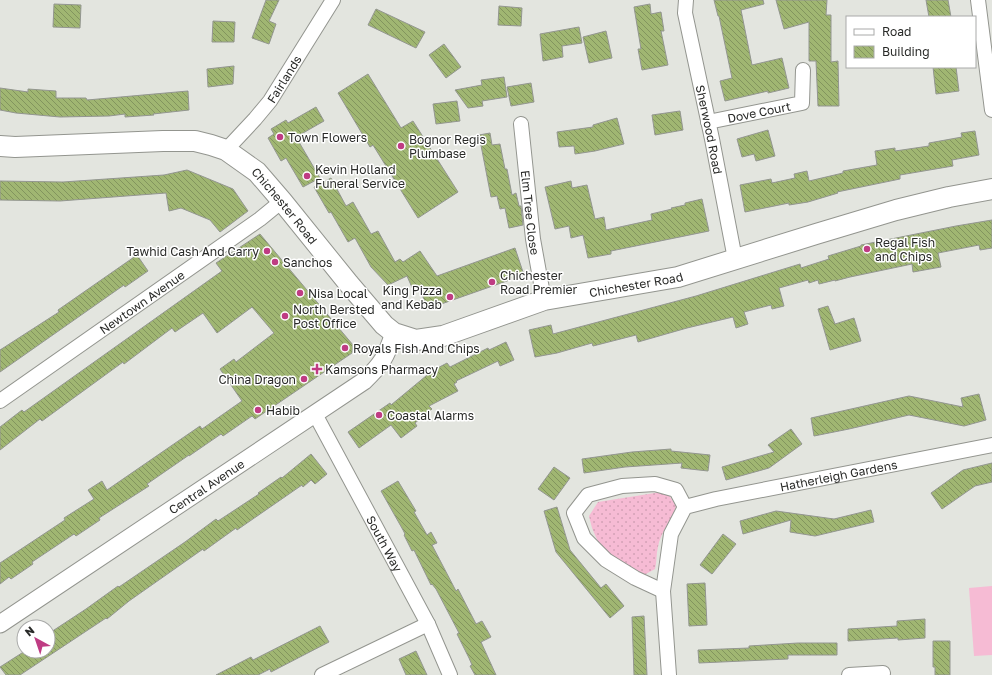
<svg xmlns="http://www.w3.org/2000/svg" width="992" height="675" font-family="'Golos Text',sans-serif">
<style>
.grass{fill:url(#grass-dots)}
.pitch{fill:#f6bbd4}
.building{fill:url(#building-back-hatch);stroke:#939690}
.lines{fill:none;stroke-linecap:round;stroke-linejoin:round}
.minor-casing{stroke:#93958f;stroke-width:16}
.tertiary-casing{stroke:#93958f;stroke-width:19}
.secondary-casing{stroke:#93958f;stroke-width:22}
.minor{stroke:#fff;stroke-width:14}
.tertiary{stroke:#fff;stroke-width:17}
.secondary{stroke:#fff;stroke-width:20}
.poi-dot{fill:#bf3c83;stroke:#fff;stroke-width:1.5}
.labels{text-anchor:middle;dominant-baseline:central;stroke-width:3;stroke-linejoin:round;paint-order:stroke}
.street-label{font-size:12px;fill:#292a28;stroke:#fff}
.poi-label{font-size:12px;fill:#292a28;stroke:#fff;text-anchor:start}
</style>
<defs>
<pattern id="grass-dots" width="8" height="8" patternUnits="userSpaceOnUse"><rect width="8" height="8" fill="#f6bbd4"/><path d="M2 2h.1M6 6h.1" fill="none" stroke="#d3a1b6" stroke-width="1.8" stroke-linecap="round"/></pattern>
<pattern id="building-back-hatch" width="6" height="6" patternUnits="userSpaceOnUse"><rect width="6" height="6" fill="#a0b672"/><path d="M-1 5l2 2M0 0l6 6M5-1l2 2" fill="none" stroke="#82945e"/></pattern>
</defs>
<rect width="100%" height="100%" fill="#e3e5df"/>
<!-- grass -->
<path class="grass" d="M661,492l8,3 7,11c-4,14 -16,27 -18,41 -2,7 -1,14 -3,22l-11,6 -18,-5 -27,-26 -7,-16 -3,-12 9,-14z"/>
<!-- pitch -->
<path class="pitch" d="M992,586v69l-18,1 -5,-68z"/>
<!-- building -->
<path class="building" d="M266,0h13l-10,21 7,3 -7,20 -17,-6z
M714,0h49l1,4 -23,6 11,55 30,-7 7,30 -21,5v-2l-43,10 -5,-20 12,-3 -13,-62h-1z
M776,0h51l-1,15h5v47l7,-1 1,45h-21l-2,-45h-7v-39l-25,7z
M926,0h22l3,17h-22z
M54,4l27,1 -1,23 -27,-1z
M650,4l1,10 10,-2 3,19h-3l7,34 -26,5 -4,-21h3l-7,-42z
M499,6l23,2 -1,18 -23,-1z
M376,9l49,23 -9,16 -48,-23z
M213,21l22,1 -1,20h-22z
M579,27l3,16 -20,3 1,11 -20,4 -3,-27z
M606,31l6,27 -23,5 -6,-26z
M444,44l17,23 -15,11 -17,-23z
M234,66l-1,18 -25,3 -1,-18z
M933,67h23l3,24 -23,3z
M368,74l33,54 12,-7 45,71 -40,26 -45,-73 -3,2 -32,-54z
M504,77l3,20 -25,4 1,5 -15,2 -13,-18 27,-5 -1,-5z
M531,83l3,19 -23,4 -4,-19z
M0,88l28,4v-3l28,2v7h30l1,2 101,-9 1,19 -36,4 1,1 -29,2v-3l-16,2 -49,1 -44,-4 -16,-3z
M457,101l3,20 -24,3 -3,-20z
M316,107l8,14 -28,16 24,41 -17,9 -17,-29 -5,3 -13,-23 6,-4 -3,-5 15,-9 2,3z
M680,111l3,19 -28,5 -3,-20z
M617,118l7,26 -29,7 -20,3 -1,-8 -15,1 -2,-15 36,-5v-2z
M768,130l7,26 -19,5 -2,-7 -12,3 -5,-18z
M975,131l4,24 -27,5 1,6 -53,9v4l-63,13 1,1 -30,9 -19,3v-2l-44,9 -5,-27 31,-6 1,4 23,-5 -1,-4 13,-3 2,10 34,-8v-2l34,-6 -2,-14 20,-3v3l34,-5v-3l33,-6 -1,-4z
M490,133l2,12 8,-1 5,25h2l5,26 4,-2 3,13h2l2,19 -14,3 -4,-20 -5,1 -3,-13 -6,1 -12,-62z
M187,170l46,19 15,22 -28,21 -10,-12 -29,-12 -12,3 -3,-18 -106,8 -60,-1v-19l63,1 101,-7z
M331,178l15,28 7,-4 18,32 7,-3 17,31 5,-3 3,3 17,-11 17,25 78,-28 9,27 -97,34 -6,-18 -7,1 -7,-16 -19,9 -17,-18 -16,-29 -7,4 -17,-30 -2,1 -15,-26z
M571,181l1,7 15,-3 8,34 9,-2 2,13 46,-10 -1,-6 21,-5 -1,-1 14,-3v-2l17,-4 7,32 -98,20v3l-23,4 -5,-23 -12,3 -2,-12 -14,3 -10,-42z
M992,220v28l-12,2 -1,-5 -41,8 3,14 -28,5 -1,-8 -62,13 -15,4v-1l-16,4 -1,-4 -9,3 -1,-3 -29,8 5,18 -12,3 -1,-4 -27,7 4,12 -12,4 -3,-11 -46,11 -49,14 -2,-7 -43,11 -1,-3 -35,10 -22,4 -6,-27 22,-5 2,9 143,-38 104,-32 1,4 28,-9 -1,-3 33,-10v-1l95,-19z
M260,234l93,111 -1,8 -97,66 -3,-3 -29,20 -2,-2 -32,22v-1l-42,29 2,2 -50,32 1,2 -24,16 -2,-2 -42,28 1,2 -22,15 -2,-2 -9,7v-21l65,-43 -1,-2 30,-19 -6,-9 14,-9 5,9 93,-64 2,3 40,-28 -22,-32 14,-10 2,3 38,-29 -22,-26 -35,26 -14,-20 -28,19 -3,-4 -48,36 -1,-2 -81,59 -2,-2 -40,31v-23l22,-17 2,2 198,-141 -6,-8z
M137,255l11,16 -23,16 -1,-2 -124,87v-22l59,-38 -1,-2z
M828,306l7,18 19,-6 7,23 -31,9 -12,-41z
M506,342l8,18 -14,6 -2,-5 -42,20 1,1 -3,2 4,7 -29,15 3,3 -17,14 2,3 -16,12 -10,-13 -32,23 -11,-16 42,-29 1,2 41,-34 15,-8 3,4 38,-19 1,2z
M979,394l7,26 -22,6 -55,-11 -60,14 -35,7 -3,-18 98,-22 54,11 -2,-9z
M791,429l11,15 -33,24 -43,12 -4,-13 52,-15 -6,-7z
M671,449v2l39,4 -2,16 -27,-3 1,-5 -57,4 -41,6 -2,-14 50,-7z
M311,454l16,20 -12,10 -4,-4 -8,7 -1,-2 -65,45 -1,-2 -32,23 -1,-2 -74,52 -22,18 -1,-1 -86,57h-14l-6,-8 25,-16h23v-17l38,-25 32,-23 1,1 66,-45 31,-23 2,2 41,-27 -1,-1 23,-16 1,1z
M992,463v19l-17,4 -33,23 -11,-16 32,-23z
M554,467l16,11 -16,22 -16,-11z
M398,481l18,30 -2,1 13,23 4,-3 6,11 -5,2 24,46 2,-2 18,35 6,-3 9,16 -10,5 15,33h-21l-5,-9 2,-1 -3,-7 -12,-24 2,-1 -23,-44 -4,-5 -1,1 -17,-35 -2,1 -8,-16 1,-1 -2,-4 -22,-39z
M557,507l13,43 31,38 5,-4 18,22 -14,12 -54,-66 -12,-41z
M871,510l3,12 -59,14 -25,-4 1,-12 -48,14 -3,-13 36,-10 58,8z
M723,534l13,10 -24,30 -12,-9z
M705,583l2,42 -18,1 -2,-42z
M644,616l3,59h-13l-2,-58z
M925,619v19l-27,2v-2l-50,3v-12l49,-3v-5z
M320,626l9,16 -58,30 -1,-3 -12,6h-42l35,-18 2,3z
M933,641h17v34h-15v-8h-2z
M798,643h39v12h-49v4l-89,4 -1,-13 51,-2v-2z
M416,651l11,24h-21l-7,-16z"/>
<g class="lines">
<!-- minor casing -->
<g class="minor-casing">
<g id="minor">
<path id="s1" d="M686,0l-1,13 27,126 23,120"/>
<path d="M978,0l14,110"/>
<path id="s2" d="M708,122l94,-19 1,-33"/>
<path id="s3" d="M521,124l12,115 11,61"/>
<path id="s4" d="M226,150l29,-31 15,-18 63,-101"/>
<path id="s5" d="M0,401l260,-182 22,-18"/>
<path id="s6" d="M315,414l113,210 22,51"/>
<path d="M663,591l-28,-13 -29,-18 -22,-22 -10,-25 14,-18 34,-9 33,-2 21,6 9,17"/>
<path d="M322,675l106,-51"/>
<path id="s7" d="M669,675l-6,-84 8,-57 14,-27 31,-8 276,-54"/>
<path d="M849,675l34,-2"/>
</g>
</g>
<!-- tertiary casing -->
<g class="tertiary-casing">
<g id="tertiary">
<path id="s8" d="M0,624l364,-243c18,-17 22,-24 30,-48"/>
</g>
</g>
<!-- secondary casing -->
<g class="secondary-casing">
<g id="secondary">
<path id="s9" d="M0,146l15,1 148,-6h32l16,4 15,5 31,22 25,29 67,83 35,41 10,8 22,7 27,-4 101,-36 134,-23 138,-43 80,-24 53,-13 43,-8"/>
</g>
</g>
<!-- minor -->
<use href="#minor" class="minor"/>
<!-- tertiary -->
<use href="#tertiary" class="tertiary"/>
<!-- secondary -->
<use href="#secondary" class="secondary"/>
</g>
<!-- markers -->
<g class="poi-dot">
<circle cx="280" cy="137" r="4"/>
<circle cx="401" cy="146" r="4"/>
<circle cx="307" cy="176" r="4"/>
<circle cx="867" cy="249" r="4"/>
<circle cx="267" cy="251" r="4"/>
<circle cx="275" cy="262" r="4"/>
<circle cx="492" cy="282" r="4"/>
<circle cx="300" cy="293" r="4"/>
<circle cx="450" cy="297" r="4"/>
<circle cx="285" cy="316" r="4"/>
<circle cx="345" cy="348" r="4"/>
<path d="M315 363h4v4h4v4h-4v4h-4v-4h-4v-4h4z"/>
<circle cx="304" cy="379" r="4"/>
<circle cx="258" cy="410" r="4"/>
<circle cx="379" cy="415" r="4"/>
</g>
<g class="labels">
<!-- street labels -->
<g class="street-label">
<text stroke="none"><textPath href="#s4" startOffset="92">Fairlands</textPath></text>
<text stroke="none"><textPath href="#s2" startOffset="52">Dove Court</textPath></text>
<text stroke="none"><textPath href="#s1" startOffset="132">Sherwood Road</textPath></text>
<text stroke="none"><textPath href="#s9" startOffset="309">Chichester Road</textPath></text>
<text stroke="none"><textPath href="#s3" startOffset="89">Elm Tree Close</textPath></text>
<text stroke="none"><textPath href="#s9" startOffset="728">Chichester Road</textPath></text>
<text stroke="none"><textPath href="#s5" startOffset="173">Newtown Avenue</textPath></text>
<text stroke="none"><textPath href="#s7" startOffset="329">Hatherleigh Gardens</textPath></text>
<text stroke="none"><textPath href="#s8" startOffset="248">Central Avenue</textPath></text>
<text stroke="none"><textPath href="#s6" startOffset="147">South Way</textPath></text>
</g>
<!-- poi labels -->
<g class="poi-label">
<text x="288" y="137">Town Flowers</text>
<text x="409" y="139">Bognor Regis<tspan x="409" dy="14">Plumbase</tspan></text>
<text x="315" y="169">Kevin Holland<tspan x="315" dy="14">Funeral Service</tspan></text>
<text x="875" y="242">Regal Fish<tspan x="875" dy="14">and Chips</tspan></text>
<text x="259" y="251" text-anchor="end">Tawhid Cash And Carry</text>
<text x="283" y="262">Sanchos</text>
<text x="500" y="275">Chichester<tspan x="500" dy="14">Road Premier</tspan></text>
<text x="442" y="290" text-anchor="end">King Pizza<tspan x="442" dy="14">and Kebab</tspan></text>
<text x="308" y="293">Nisa Local</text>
<text x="293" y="309">North Bersted<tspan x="293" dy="14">Post Office</tspan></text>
<text x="353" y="348">Royals Fish And Chips</text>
<text x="325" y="369">Kamsons Pharmacy</text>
<text x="296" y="379" text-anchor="end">China Dragon</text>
<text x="266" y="410">Habib</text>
<text x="387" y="415">Coastal Alarms</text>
</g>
</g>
<!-- legend -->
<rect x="846" y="16" width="130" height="52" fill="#ffffff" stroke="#a9aaa9"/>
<rect x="854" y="29" width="20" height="6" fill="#ffffff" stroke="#a9aaa9"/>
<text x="882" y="36" font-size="12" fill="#292a28">Road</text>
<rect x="854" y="46" width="20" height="12" fill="url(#building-back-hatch)" stroke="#a9aaa9"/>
<text x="882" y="56" font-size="12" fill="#292a28">Building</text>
<!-- north arrow -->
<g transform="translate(36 639) rotate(320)"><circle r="19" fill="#ffffff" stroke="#a9aaa9"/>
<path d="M0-3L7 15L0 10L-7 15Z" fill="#bf3c83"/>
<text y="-6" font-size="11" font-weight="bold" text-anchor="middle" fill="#292a28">N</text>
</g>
</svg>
